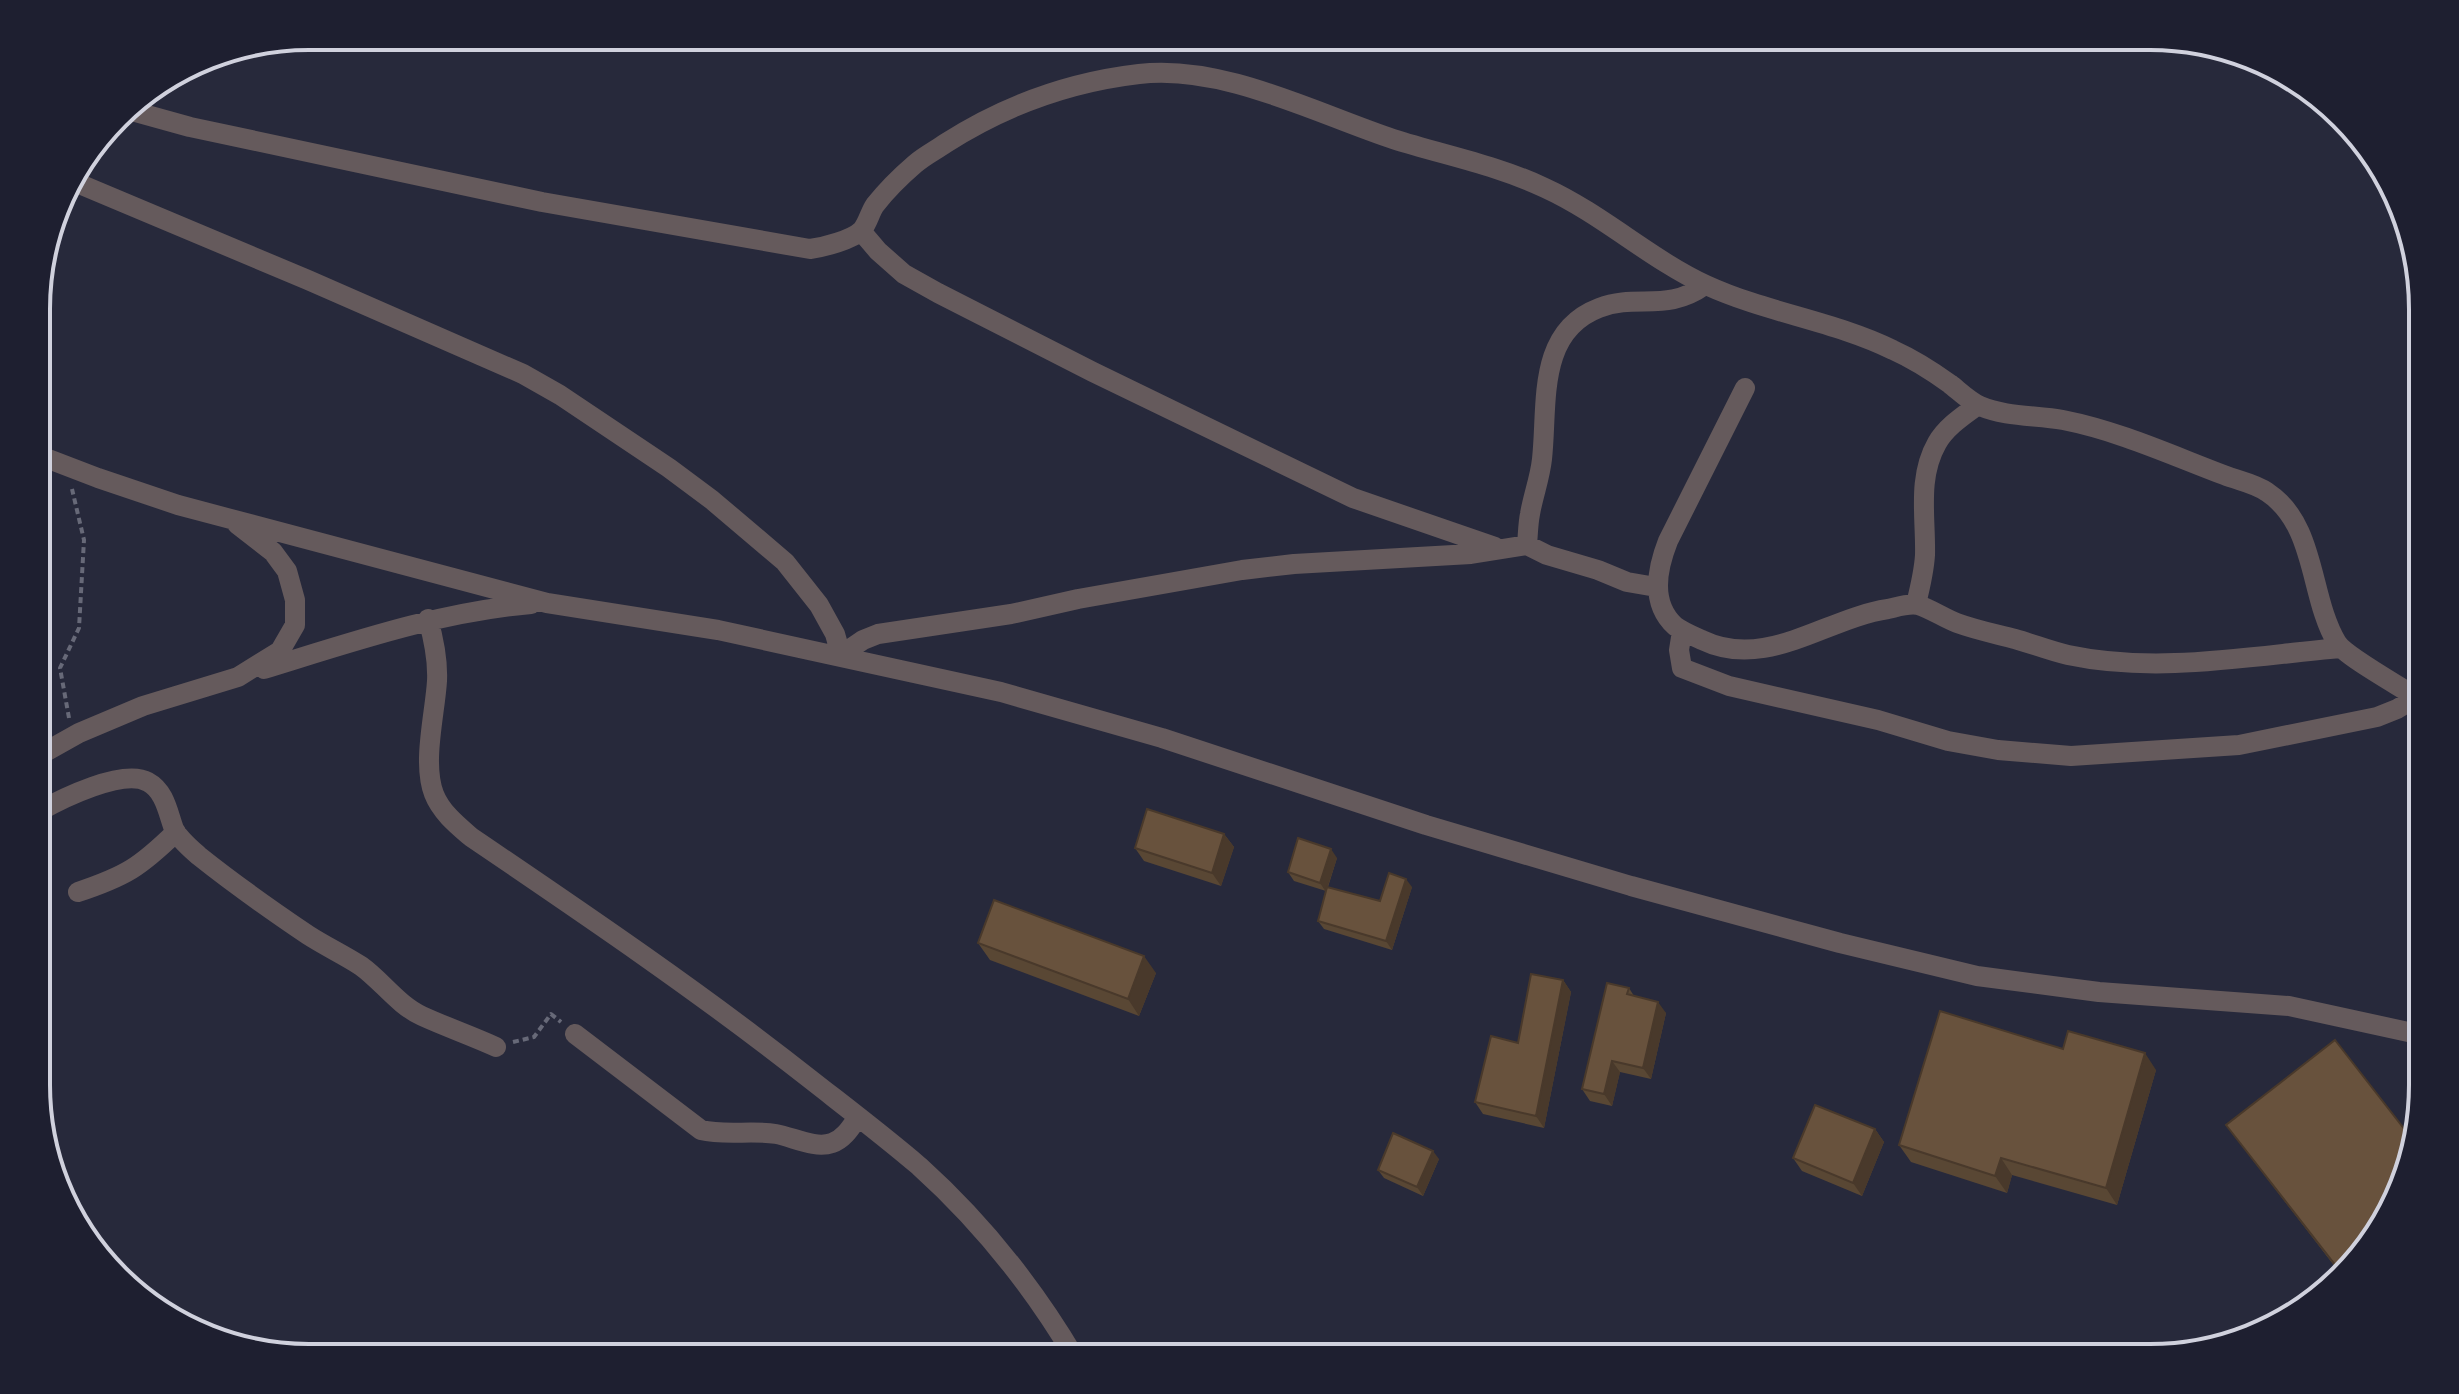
<svg xmlns="http://www.w3.org/2000/svg" width="2459" height="1394" font-family="Poppins,sans-serif">
<style>
.lines{fill:none;stroke-linecap:round;stroke-linejoin:round}
.path{stroke:#676978;stroke-width:4;stroke-dasharray:6 4;stroke-linecap:butt}
.minor{stroke:#655a5c;stroke-width:20}
.wall{fill:#594734}
.shaded-wall{fill:#49392b}
.building{fill:#68523d;stroke:#49392b;stroke-width:2}
.rim{fill:none;stroke:#d0d1dd;stroke-width:4}
</style>
<rect width="100%" height="100%" fill="#27293b"/>
<g class="lines">
<!-- path -->
<path class="path" d="M69,718l-9,-50 19,-40 5,-88 -12,-51
M513,1042l21,-5 17,-23 10,8"/>
<!-- minor -->
<path class="minor" d="M125,109l65,18 352,75 268,47c14,-2 42,-9 52,-19 6,-7 8,-18 13,-25 11,-14 26,-29 40,-41 9,-8 21,-14 31,-21 58,-37 124,-61 193,-69 83,-10 176,39 254,65 50,16 104,26 152,49 57,26 105,71 161,97 61,28 128,36 187,65 20,9 39,21 57,34 9,7 19,17 30,22 26,11 56,9 83,14 56,11 108,35 161,55 15,6 30,8 43,17 50,33 42,105 70,151 9,14 68,46 85,58
M70,180l238,100 215,94 37,21 109,73 43,32 73,62 34,43 16,29 6,21
M861,231l17,20 26,23 34,19 155,79 260,126 142,49
M1745,388l-77,153c-11,28 -18,62 7,85 8,6 18,10 27,14 64,31 124,-22 186,-31 9,-2 21,-6 30,-4 13,4 26,13 39,18 19,7 39,11 58,16 18,5 35,12 53,16 89,19 182,1 272,-7
M38,455l60,23 80,27 369,98 171,27 283,62 161,46 264,87 205,61 209,57 137,33 122,16 190,14 133,29
M1527,545c1,-11 1,-21 3,-31 3,-18 10,-36 12,-55 6,-54 -6,-127 57,-151 39,-15 67,5 106,-23
M1916,604c4,-16 8,-32 9,-49 1,-37 -8,-77 12,-112 9,-16 26,-27 41,-38
M428,619c6,21 10,41 9,62 -2,33 -15,82 -3,113 7,18 23,31 37,43 115,78 230,156 339,242 37,29 74,57 109,87 61,55 114,121 156,192
M1682,631l-3,19 3,18 47,18 149,34 70,21 50,9 73,6 168,-11 138,-28 20,-8 20,-12
M841,655l22,-15 15,-6 133,-20 67,-15 164,-29 52,-6 177,-10 56,-9 20,10 51,15 29,12 29,5
M264,669c88,-27 175,-57 267,-65
M38,756l41,-23 64,-27 95,-29 42,-26 15,-26v-25l-8,-29 -14,-19 -36,-28
M38,812c23,-13 85,-44 110,-30 17,9 20,31 26,47 5,10 17,20 25,27 35,28 72,54 109,79 17,11 36,20 53,31 21,15 37,39 61,50 24,11 50,20 74,31
M78,892c48,-16 62,-25 98,-60
M575,1034l126,96c24,6 50,0 75,4 17,3 39,15 56,9 12,-4 19,-16 26,-26"/>
</g>
<!-- wall -->
<path class="wall" d="M1224,834l10,13 -13,39 -77,-25 -9,-13z
M1337,858l-9,29 52,14 32,-14 -20,63 -68,-21 -6,-8 8,-30 -32,-10 -6,-9z
M978,943l178,30 -17,43 -149,-56z
M1563,980l8,12 -27,136 -61,-14 -8,-12z
M1629,988l5,8 32,17 -15,66 -31,-7 -8,34 -22,-5 -8,-12z
M2063,1049l93,21 -39,135 -105,-30 -5,18 -96,-31 -12,-17z
M2226,1125l161,96 -48,51z
M1875,1129l9,13 -22,54 -60,-25 -9,-13z
M1439,1159l-16,37 -39,-18 -6,-8z"/>
<!-- shaded-wall -->
<path class="shaded-wall" d="M1224,834l10,13 -13,39 -9,-13z
M1331,849l6,9 -11,34 -6,-9z
M1406,879l6,8 -20,63 -6,-9z
M1144,956l12,17 -17,43 -11,-17z
M1563,980l8,12 -27,136 -8,-12z
M1658,1002l8,11 -15,66 -8,-11z
M2145,1053l11,17 -39,135 -11,-17z
M1612,1061l8,11 -8,34 -8,-12z
M1875,1129l9,13 -22,54 -9,-13z
M1433,1151l6,8 -16,37 -6,-9z
M2001,1158l11,17 -5,18 -12,-17z"/>
<!-- building -->
<path class="building" d="M1147,809l77,25 -12,39 -77,-25z
M1298,838l33,11 -11,34 -32,-11z
M1389,873l17,6 -20,62 -68,-20 9,-34 53,14z
M994,900l150,56 -16,43 -150,-56z
M1531,974l32,6 -27,136 -61,-14 16,-66 27,7z
M1607,983l22,5 -2,6 31,8 -15,66 -31,-7 -8,33 -22,-5z
M1940,1011l123,38 5,-18 77,22 -39,135 -105,-30 -6,18 -96,-31z
M2335,1040l77,99 -25,82 -47,50 -114,-146z
M1815,1105l60,24 -22,54 -60,-25z
M1393,1133l40,18 -16,36 -39,-17z"/>
<!-- crop -->
<path d="M0 0H2459V1394H0ZM309 50H2150A259 259 0 0 1 2409 309V1085A259 259 0 0 1 2150 1344H309A259 259 0 0 1 50 1085V309A259 259 0 0 1 309 50Z" fill="#1e1f30" fill-rule="evenodd"/>
<path class="rim" d="M309 50H2150A259 259 0 0 1 2409 309V1085A259 259 0 0 1 2150 1344H309A259 259 0 0 1 50 1085V309A259 259 0 0 1 309 50Z"/>
</svg>
